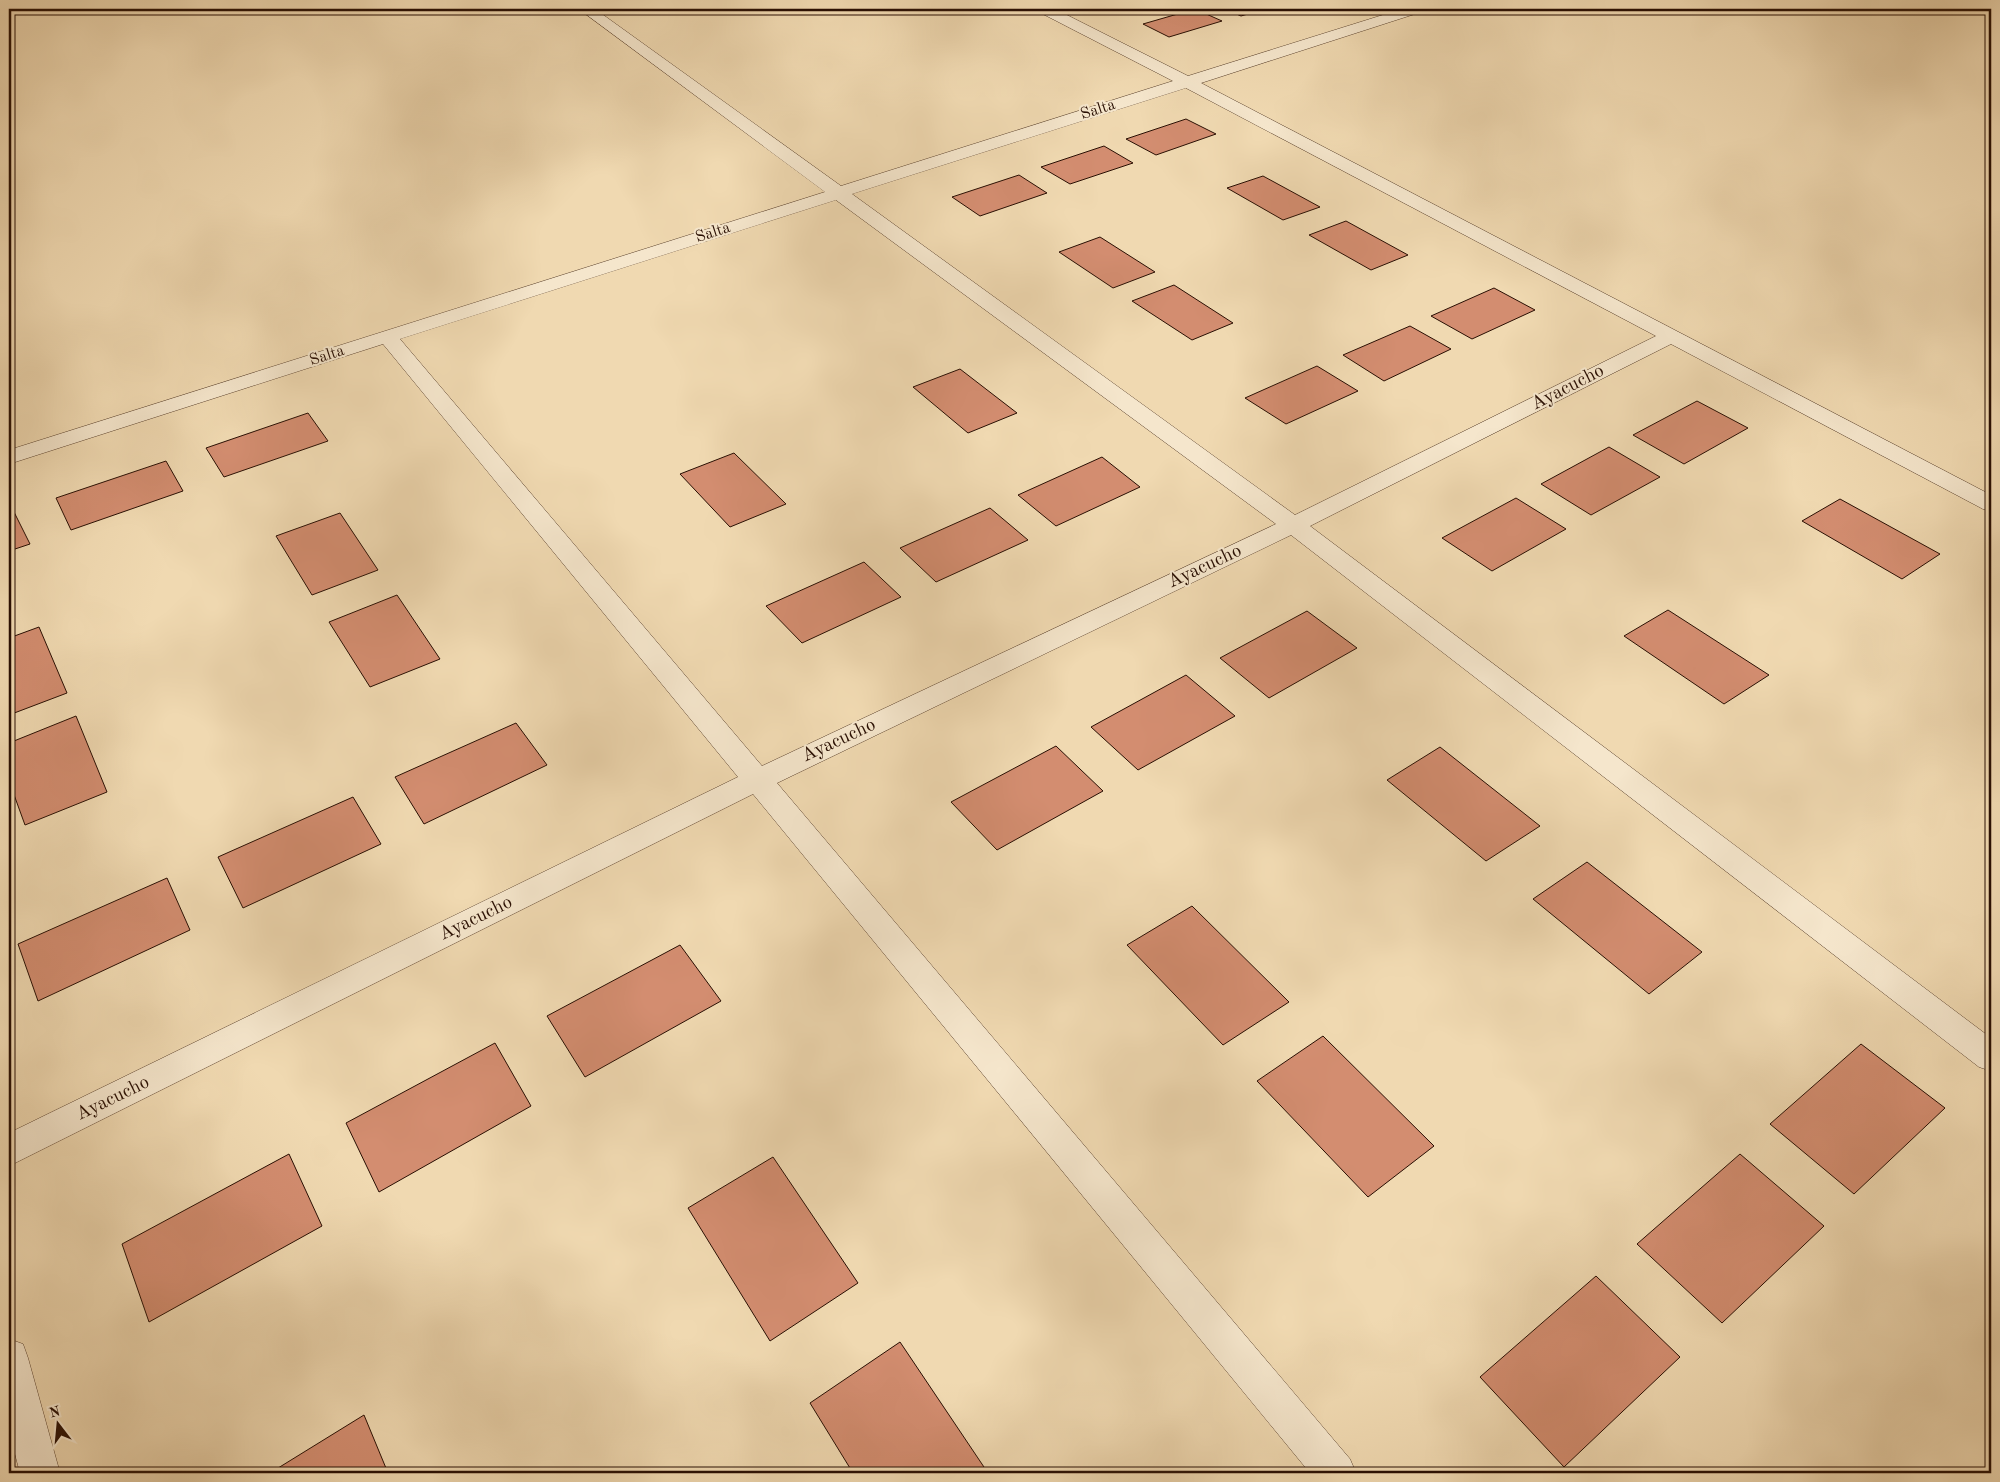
<svg xmlns="http://www.w3.org/2000/svg" width="2000" height="1482" font-family="'Old Standard TT',serif">
<style>
.building{fill:#d38d70;stroke:#290f03}
.lines{fill:none;stroke-linecap:round;stroke-linejoin:round}
.street-casing{stroke:#5b422e;stroke-width:1}
.street{fill:#f5e6cc;fill-rule:evenodd}
.labels{text-anchor:middle;dominant-baseline:central;stroke-width:4;stroke-linejoin:round;paint-order:stroke}
.far-street-label{font-size:16px;fill:#290f03;stroke:#f5e6cc}
.street-label{font-size:19px;fill:#290f03;stroke:#f5e6cc}
</style>
<rect width="100%" height="100%" fill="#f0d9b1"/>
<filter id="stains"><feTurbulence type="fractalNoise" baseFrequency=".004" numOctaves="4"/><feColorMatrix values="0 0 0 0 .2 0 0 0 0 .09 0 0 0 0 .02 0 0 0 .5 -.17"/></filter>
<radialGradient id="worn" r=".72"><stop offset=".6" stop-color="#630" stop-opacity="0"/><stop offset="1" stop-color="#630" stop-opacity=".3"/></radialGradient>
<!-- building -->
<path class="building" d="M1195,9l27,12 -53,16 -26,-13z
M1225,9h40l-24,7z
M1186,119l30,15 -60,21 -30,-16z
M1104,146l29,17 -63,21 -29,-17z
M1019,175l28,18 -67,23 -28,-19z
M1263,176l57,31 -37,13 -56,-32z
M1346,221l62,34 -37,15 -62,-35z
M1100,237l55,35 -42,16 -54,-36z
M1174,285l59,38 -41,17 -60,-39z
M1494,288l41,22 -63,29 -41,-23z
M1410,326l41,23 -67,32 -41,-26z
M1317,366l41,25 -72,33 -41,-26z
M960,369l57,44 -49,20 -55,-46z
M1697,401l51,27 -64,36 -51,-29z
M308,413l20,28 -104,36 -18,-29z
M1609,447l51,30 -69,38 -50,-31z
M734,453l52,51 -56,23 -50,-53z
M1102,457l38,30 -84,39 -38,-31z
M166,461l17,30 -112,39 -15,-32z
M1516,498l50,31 -74,42 -50,-33z
M1840,499l100,55 -38,25 -100,-58z
M990,508l38,32 -92,42 -36,-34z
M14,512l16,32 -21,7v-37z
M340,513l38,57 -66,25 -36,-59z
M864,562l37,35 -99,46 -36,-37z
M397,595l43,64 -70,28 -41,-65z
M1668,610l101,65 -45,29 -100,-68z
M1307,611l50,37 -88,50 -49,-40z
M39,627l28,66 -58,22v-77z
M1186,675l49,41 -97,54 -47,-43z
M76,716l31,76 -82,33 -16,-44v-38z
M516,723l31,42 -123,59 -29,-47z
M1056,746l47,45 -106,59 -46,-48z
M1440,747l100,79 -54,35 -99,-81z
M353,797l28,47 -138,64 -25,-51z
M1587,862l115,90 -53,42 -116,-95z
M167,878l23,52 -152,71 -20,-57z
M1192,906l97,96 -66,43 -96,-100z
M680,945l41,56 -136,76 -38,-61z
M1323,1036l111,110 -66,51 -111,-116z
M495,1043l36,63 -152,86 -33,-69z
M1861,1044l84,64 -91,86 -84,-70z
M289,1154l33,72 -173,96 -27,-78z
M1740,1154l84,72 -102,97 -85,-79z
M773,1157l85,126 -88,58 -82,-133z
M1596,1276l84,81 -116,110 -84,-90z
M900,1342l88,131h-135l-43,-70z
M364,1415l24,58h-118z"/>
<g class="lines">
<!-- street casing -->
<g class="street-casing">
<path id="street" d="M579,9h16l246,177 332,-105 -134,-69 -2,-3h18l133,67 214,-67h21l-2,3 -220,71 790,412v16l-8,-2 -312,-165 -361,182 681,512v33l-12,-4 -688,-532 -514,248 573,676 6,14h-46l-557,-679 -744,372v-33l729,-356 -355,-433 -374,120v-14l816,-258zM1186,88l470,248 -361,179 -443,-321zM836,200l440,324 -514,242 -362,-427z
M9,1339l14,5 5,14 32,115h-40l-11,-42z"/>
</g>
<!-- street -->
<use href="#street" class="street"/>
</g>
<g class="labels">
<!-- far-street labels -->
<g class="far-street-label">
<text transform="translate(1098 110) rotate(-18)">Salta</text>
<text transform="translate(713 233) rotate(-18)">Salta</text>
<text transform="translate(327 356) rotate(-18)">Salta</text>
</g>
<!-- street labels -->
<g class="street-label">
<text transform="translate(1568 388) rotate(-27)">Ayacucho</text>
<text transform="translate(1205 567) rotate(-25)">Ayacucho</text>
<text transform="translate(839 741) rotate(-25)">Ayacucho</text>
<text transform="translate(476 919) rotate(-26)">Ayacucho</text>
<text transform="translate(113 1099) rotate(-26)">Ayacucho</text>
</g>
</g>
<!-- margin -->
<rect width="2000" height="1482" fill="none" stroke="#f0d9b1" stroke-width="30"/>
<rect x="10" y="10" width="1980" height="1462" fill="none" stroke="#290f03" stroke-width="2.5"/>
<rect x="15" y="15" width="1970" height="1452" fill="none" stroke="#290f03"/>
<!-- north arrow -->
<g transform="translate(58 1424) rotate(344)" stroke="#f5e6cc" stroke-width="4" paint-order="stroke">
<path d="M0-4L9 19L0 12L-9 19Z" fill="#290f03"/>
<text y="-8" font-size="14" font-weight="bold" text-anchor="middle" fill="#290f03">N</text>
</g>
<rect width="100%" height="100%" filter="url(#stains)"/>
<rect width="100%" height="100%" fill="url(#worn)"/>
</svg>
